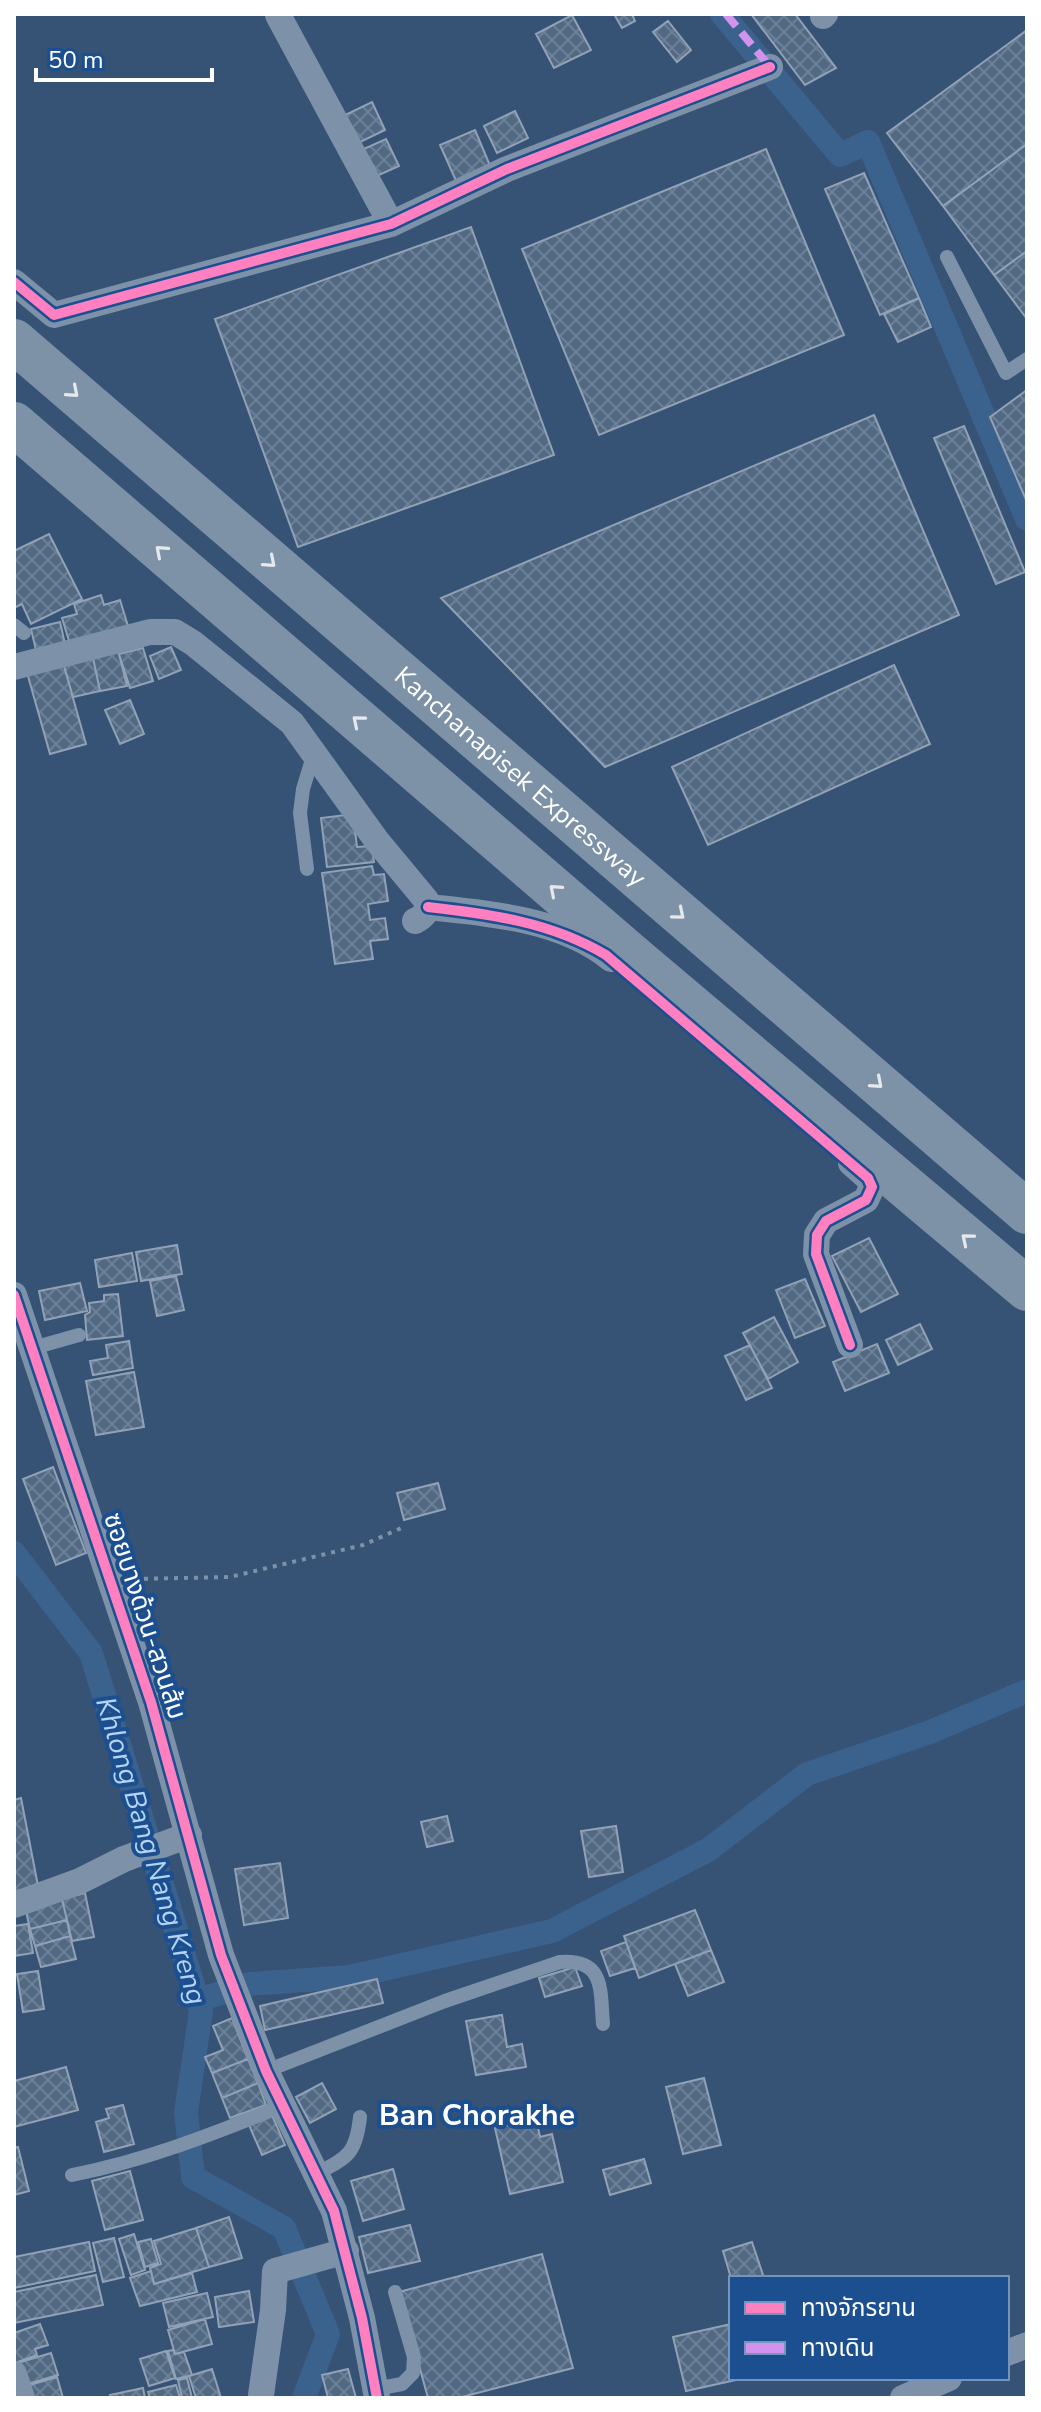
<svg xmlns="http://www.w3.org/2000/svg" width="1041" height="2412" font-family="'Nunito Sans','Noto Sans Thai',sans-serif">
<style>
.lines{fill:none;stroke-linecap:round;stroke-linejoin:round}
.canal{stroke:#3b618d;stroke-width:24}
.building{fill:url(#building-cross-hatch);stroke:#92a2b6;stroke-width:2}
.path{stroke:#7d92a8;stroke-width:4;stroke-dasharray:4 6;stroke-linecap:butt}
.service{stroke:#7d92a8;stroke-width:14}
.minor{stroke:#7d92a8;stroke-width:26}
.motorway{stroke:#7e92a7;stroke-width:44}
.quiet{stroke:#d193ec;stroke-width:8;stroke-dasharray:16 8;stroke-linecap:butt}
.cycleway-casing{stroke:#1b4f8f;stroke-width:15}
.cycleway{stroke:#ff80c0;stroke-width:10}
.oneway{stroke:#e5e9ed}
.labels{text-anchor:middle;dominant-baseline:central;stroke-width:8;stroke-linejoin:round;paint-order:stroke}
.street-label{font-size:26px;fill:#fff;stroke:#1b4f8f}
.water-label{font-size:28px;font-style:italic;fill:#b5d3f5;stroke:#1b4f8f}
.quarter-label{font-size:30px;font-weight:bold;fill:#fff;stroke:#1b4f8f}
</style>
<defs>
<pattern id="building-cross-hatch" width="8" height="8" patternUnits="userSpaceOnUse" patternTransform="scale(2)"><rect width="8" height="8" fill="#526984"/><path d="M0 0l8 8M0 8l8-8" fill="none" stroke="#6c8096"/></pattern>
</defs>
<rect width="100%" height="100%" fill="#365274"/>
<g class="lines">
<!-- canal -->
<path class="canal" d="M722,14l118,141 28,-13 159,377
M14,1553l77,100 110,358 -15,101 7,65 91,51 44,106 -24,64
M198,2000l52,-16 99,-7 203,-46 156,-81 99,-76 123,-42 97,-41"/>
</g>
<!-- building -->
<path class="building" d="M614,14h18l3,7 -13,7z
M751,14h44l41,54 -31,17z
M572,15l19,35 -37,18 -18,-34z
M668,21l23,29 -14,12 -24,-30z
M1027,30v114l-84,62 -56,-73z
M372,102l13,28 -33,16 -13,-28z
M515,111l13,27 -31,15 -13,-27z
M475,130l16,38 -34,15 -17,-38z
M386,139l13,27 -29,13 -13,-27z
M1027,144v107l-33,24 -51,-69z
M766,149l78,186 -245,100 -77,-186z
M864,173l55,125 -39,17 -55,-126z
M471,227l83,228 -256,92 -83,-228z
M1027,251v68l-33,-44z
M919,298l12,29 -33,15 -14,-28z
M1027,390v112l-37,-85z
M874,415l85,200 -354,152 -164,-169z
M964,426l61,146 -29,12 -62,-146z
M49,534l33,65 -51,25 -9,-20 -8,4v-57z
M101,595l3,10 16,-5 8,26 -58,18 -8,-26 15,-4 -3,-10z
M60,622l5,22 -29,6 -5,-21z
M117,646l10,40 -27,5 -8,-38z
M171,647l10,23 -22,9 -9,-23z
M143,648l10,33 -23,7 -11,-34z
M92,653l8,38 -27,6 -11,-38z
M62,659l24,85 -36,10 -24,-85z
M894,665l36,79 -222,101 -36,-78z
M130,700l14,34 -24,10 -15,-34z
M353,814l4,33 15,-1 2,16 -47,5 -6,-49z
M372,866l2,9 10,-1 4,27 -20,3 2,16 15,-2 3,21 -18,2 3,18 -38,5 -13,-91z
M869,1238l29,56 -37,18 -29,-56z
M177,1245l5,29 -41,7 -5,-29z
M132,1253l5,28 -38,6 -4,-27z
M176,1276l8,34 -27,6 -7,-35z
M805,1279l20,47 -30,12 -19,-48z
M80,1283l7,28 -42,9 -6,-29z
M118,1294l5,42 -36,4 -2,-25 5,-3 -1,-9 15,-2v-6z
M774,1317l24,45 -30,17 -25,-46z
M920,1324l12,25 -34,16 -12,-25z
M129,1341l4,27 -40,7 -3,-14 18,-3 -2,-13z
M877,1344l12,29 -44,18 -12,-29z
M750,1345l22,43 -26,12 -21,-44z
M134,1372l10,55 -48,8 -10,-54z
M53,1467l33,86 -30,12 -33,-86z
M438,1483l7,26 -41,11 -7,-27z
M21,1798l18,93 -25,4v-95z
M447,1816l6,25 -26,6 -6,-25z
M616,1826l7,46 -34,5 -8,-46z
M280,1863l8,55 -44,7 -9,-56z
M85,1893l9,44 -22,4 -10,-42z
M62,1899l5,21 -37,9 -5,-22z
M695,1910l16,40 -72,28 -15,-42z
M67,1920l3,16 -35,10 -5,-17z
M28,1924l5,29 -19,3v-30z
M70,1936l6,23 -35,8 -6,-21z
M626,1942l9,26 -25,8 -9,-25z
M711,1950l13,32 -36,14 -13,-32z
M575,1967l7,19 -37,11 -6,-19z
M38,1971l6,38 -21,3 -6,-38z
M377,1979l6,24 -118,27 -5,-24z
M502,2015l5,32 15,-3 4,23 -50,8 -10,-54z
M232,2018l16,41 -36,14 -7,-16 18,-7 -10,-24z
M248,2059l10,24 -36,15 -10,-25z
M66,2067l12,43 -64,17v-46z
M704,2078l17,67 -38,9 -17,-67z
M258,2083l8,22 -36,13 -8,-20z
M322,2083l14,26 -26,14 -14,-26z
M123,2105l11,39 -30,8 -8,-30 13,-4 -3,-9z
M272,2115l13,30 -23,10 -13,-30z
M536,2119l4,18 12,-3 11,48 -53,12 -15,-66z
M18,2147l11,44 -15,4v-47z
M644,2159l7,24 -41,12 -7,-25z
M393,2169l11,40 -41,12 -12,-40z
M130,2171l13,49 -38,10 -13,-49z
M229,2217l13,41 -33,9 -13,-39z
M410,2225l10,36 -52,12 -9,-36z
M196,2228l13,39 -55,17 -4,-16 11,-4 -7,-23z
M134,2234l11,36 -14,5 -12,-36z
M114,2238l10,39 -21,5 -10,-39z
M151,2239l7,24 -13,4 -7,-25z
M89,2242l6,29 -81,17v-31z
M752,2242l12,36h-33l-8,-27z
M542,2254l31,114 -115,30h-30l-29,-106z
M151,2271l3,13 38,-11 5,19 -57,14 -10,-28z
M96,2275l7,30 -89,18v-31z
M249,2291l5,31 -35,5 -4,-30z
M207,2293l6,24 -44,10 -6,-24z
M205,2319l7,25 -37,10 -7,-24z
M40,2324l8,21 -13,4 2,6 -22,8 -1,-30z
M731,2324v54h14l-59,13 -13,-54z
M173,2350l2,4 9,-2 8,23 -16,4 -8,-28z
M166,2351l9,27 -26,8 -9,-27z
M51,2353l7,22 -37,11 -7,-22z
M212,2369l9,29h-25l-7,-22z
M348,2369l8,29h-28l-6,-23z
M57,2377l6,21h-37l-3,-11z
M187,2378l5,20h-10l-4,-18z
M176,2385l4,13h-30l-2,-6z
M143,2388l2,10h-34l-1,-3z"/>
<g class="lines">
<!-- path -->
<path class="path" d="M134,1579l96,-2 133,-32 43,-19"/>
<!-- service -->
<path class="service" d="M947,257l59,116 21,-14
M14,625l10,8
M307,869l-7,-56 3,-24 11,-36
M33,1348l46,-13
M266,2071l179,-70 115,-39c45,-3 40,27 43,62
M316,2174c32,-17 40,-20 44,-57
M72,2175c72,-14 142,-41 210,-69
M375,2389l27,-5 11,-11 1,-16 -19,-65"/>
<!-- minor -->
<path class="minor" d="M278,15l113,209
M823,16l2,-2
M14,282l40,33 337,-91 116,-55 263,-102
M14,667l136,-35h25l18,11 99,80 85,118 49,59c3,11 -1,16 -11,21
M428,907c60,6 135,12 183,52
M14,1295l137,407 70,253 45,116 68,140 28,107 15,80
M850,1345l-34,-91 1,-19 9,-14 40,-21 6,-13 -4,-9 -17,-15
M14,1905l66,-24 44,-22 65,-24
M1007,2353l20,-8
M14,2374l8,24
M261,2395l12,-85 2,-39 71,-20
M903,2398l46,-20"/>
<!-- motorway -->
<g class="motorway">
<path id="s1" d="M14,341l1013,871"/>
<path d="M14,424l625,538 388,327"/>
</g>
<!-- quiet -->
<path class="quiet" d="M726,14l44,53"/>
<!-- cycleway casing -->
<g class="cycleway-casing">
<path id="cycleway" d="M14,282l40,33 337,-91 116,-55 263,-102
M428,907c62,7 123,15 178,48l262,223 4,9 -6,13 -40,21 -9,14 -1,19 34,91
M14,1295l137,407 70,253 45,116 68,140 28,107 15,80"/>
</g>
<!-- cycleway -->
<use href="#cycleway" class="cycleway"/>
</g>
<!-- one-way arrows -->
<defs><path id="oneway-chevron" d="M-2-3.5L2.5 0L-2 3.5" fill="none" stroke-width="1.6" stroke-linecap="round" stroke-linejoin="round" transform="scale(2)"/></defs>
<g class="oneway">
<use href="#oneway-chevron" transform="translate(73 392) rotate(41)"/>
<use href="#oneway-chevron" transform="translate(161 551) rotate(-139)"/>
<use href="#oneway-chevron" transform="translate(270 562) rotate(41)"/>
<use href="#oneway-chevron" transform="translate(358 721) rotate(-140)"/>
<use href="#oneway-chevron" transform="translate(555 890) rotate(-139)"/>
<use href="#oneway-chevron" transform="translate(679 914) rotate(40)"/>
<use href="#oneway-chevron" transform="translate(877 1083) rotate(41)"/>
<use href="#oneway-chevron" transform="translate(967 1239) rotate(-140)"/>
</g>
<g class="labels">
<!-- street labels -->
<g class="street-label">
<text stroke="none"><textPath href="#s1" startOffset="668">Kanchanapisek Expressway</textPath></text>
<text transform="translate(145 1616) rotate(72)">ซอยบางด้วน-สวนส้ม</text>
</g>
<!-- water labels -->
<g class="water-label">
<text transform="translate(151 1851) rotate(73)">Khlong Bang Nang Kreng</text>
</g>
<!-- quarter labels -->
<g class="quarter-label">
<text x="477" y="2115">Ban Chorakhe</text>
</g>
</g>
<!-- border -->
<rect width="1041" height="2412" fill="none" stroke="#ffffff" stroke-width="32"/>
<!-- legend -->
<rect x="729" y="2276" width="280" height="104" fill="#1b4f8f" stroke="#7695bc" stroke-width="2"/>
<rect x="745" y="2302" width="40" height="12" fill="#ff80c0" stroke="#7695bc" stroke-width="2"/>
<text x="801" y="2316" font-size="24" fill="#ffffff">ทางจักรยาน</text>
<rect x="745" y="2342" width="40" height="12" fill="#d193ec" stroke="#7695bc" stroke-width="2"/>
<text x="801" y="2356" font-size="24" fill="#ffffff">ทางเดิน</text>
<!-- scale -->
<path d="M36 68v12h176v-12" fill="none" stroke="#ffffff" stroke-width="4"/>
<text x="48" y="68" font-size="24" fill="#ffffff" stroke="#1b4f8f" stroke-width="6" paint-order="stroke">50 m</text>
</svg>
